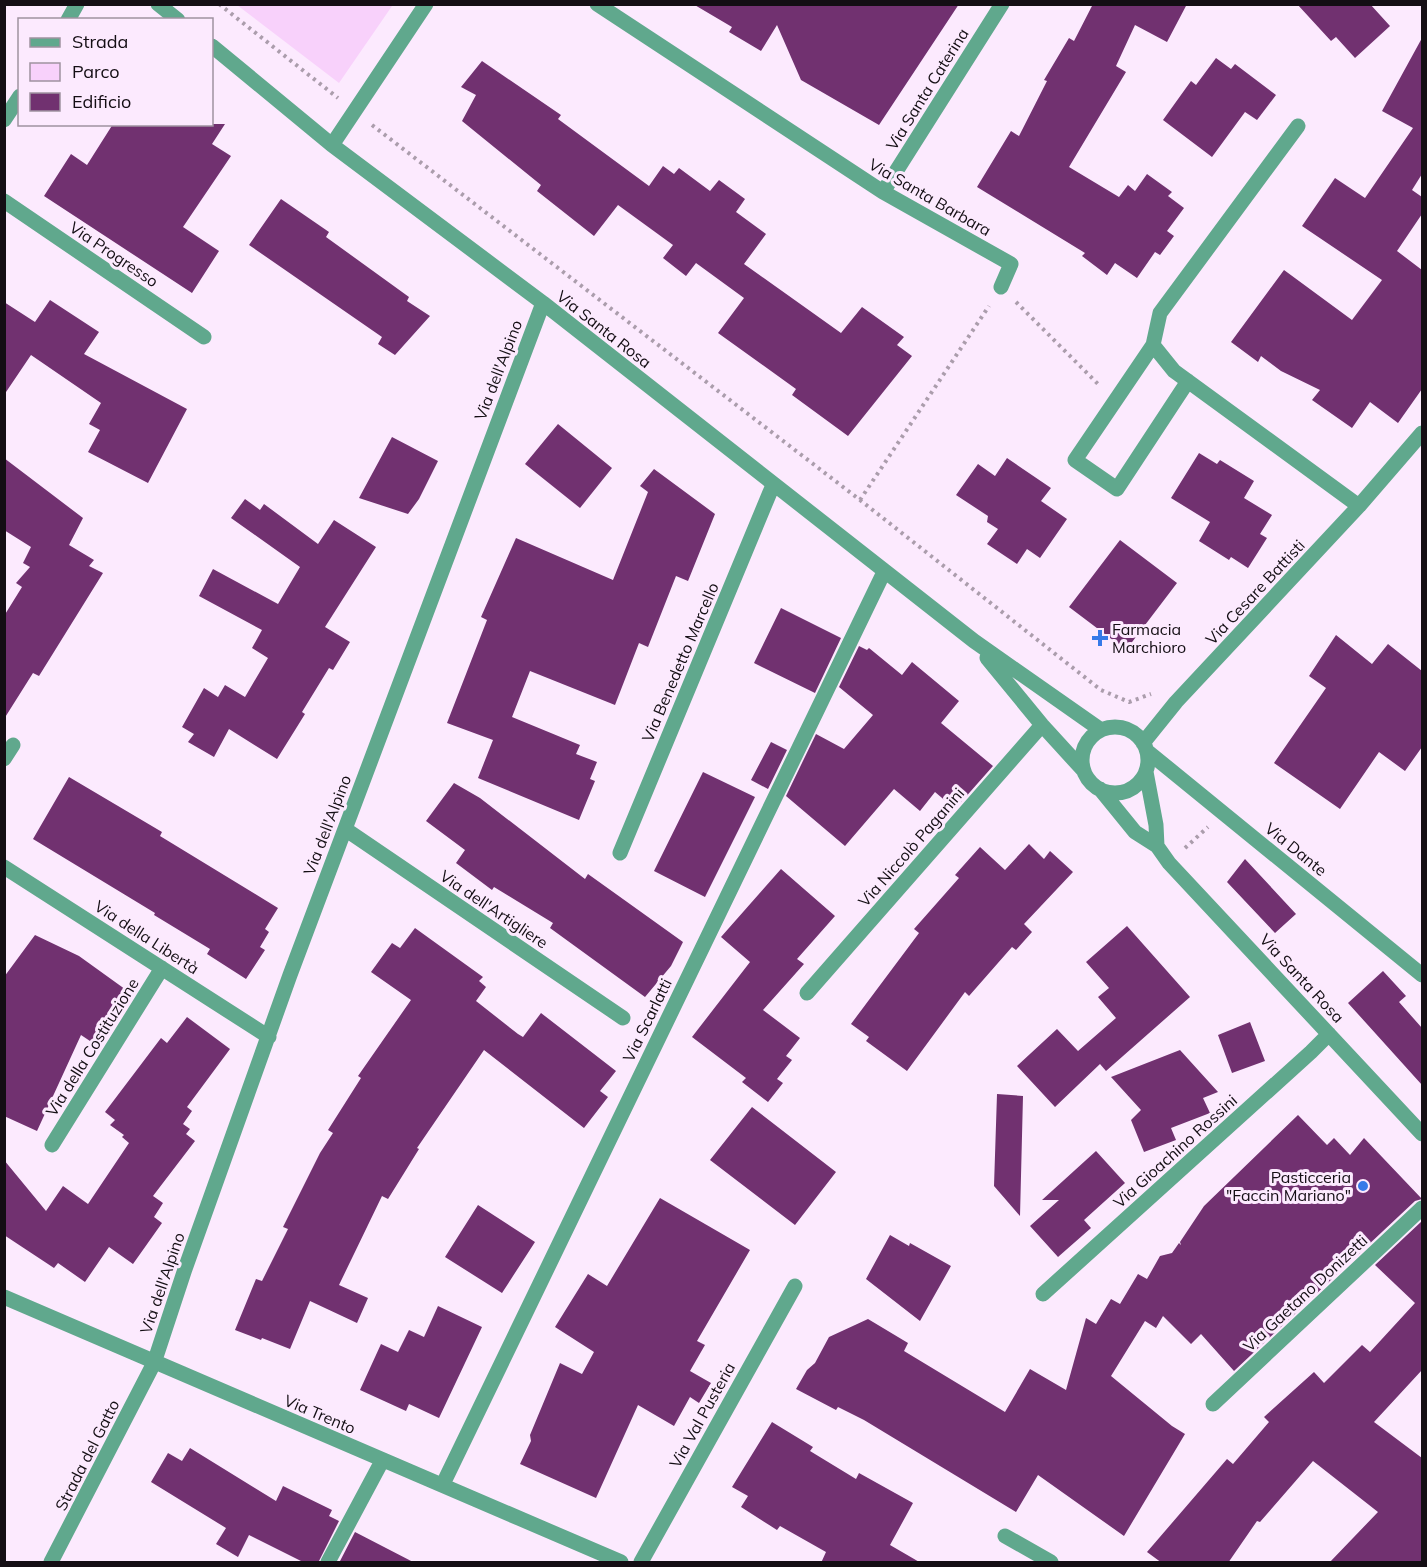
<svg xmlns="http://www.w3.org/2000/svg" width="1427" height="1567" font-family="Mulish,sans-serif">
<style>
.green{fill:#f8d1fb}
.building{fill:#713170}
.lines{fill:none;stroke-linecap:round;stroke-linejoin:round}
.path{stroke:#ab9dac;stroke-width:4;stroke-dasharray:3 4.5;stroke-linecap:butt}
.minor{stroke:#60a88d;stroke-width:15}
.poi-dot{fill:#367ae8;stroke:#fceafe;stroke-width:2}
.labels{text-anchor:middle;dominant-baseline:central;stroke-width:6;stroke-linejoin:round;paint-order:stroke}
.street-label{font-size:16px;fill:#140e14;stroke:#fceafe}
.poi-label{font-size:16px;fill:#140e14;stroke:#fceafe;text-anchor:start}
</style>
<rect width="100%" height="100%" fill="#fceafe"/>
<!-- green -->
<path class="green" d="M390,5l2,1 -53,77 -102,-78z"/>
<!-- building -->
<path class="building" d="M693,4h266l-80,121 -78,-45 -24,-55 -16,26 -32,-19 3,-5z
M1093,4h94l-20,38 -32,-17 -19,41 10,6 -57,95 50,30 9,-12 7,6 12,-17 25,18 -4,4 16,12 -17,23 7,5 -14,19 -5,-3 -18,26 -22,-15 -8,12 -25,-19 3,-3 -108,-66 34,-56 8,5 28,-55 -3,-1 25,-42 5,3z
M1297,4h73l20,22 -35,32 -19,-21 -5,4z
M1422,38v136l-10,16 10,7v17l-25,37 25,19v119l-24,34 -28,-21 -18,26 -40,-28 8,-10 -39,-19 -20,-15 -3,6 -27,-20 53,-72 68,50 30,-40 -80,-54 33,-48 30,20 48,-70 -31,-17z
M1216,58l15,11 4,-5 41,31 -19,25 -12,-8 -33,45 -49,-37 28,-39 5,4z
M482,61l79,54 -3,4 91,67 14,-20 11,8 5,-6 31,23 9,-11 26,19 -9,13 30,22 -22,30 97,69 21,-26 42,30 -7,8 15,11 -64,80 -56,-41 4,-6 -78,-56 26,-35 -48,-35 -10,13 -23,-18 10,-13 -55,-40 -24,31 -57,-45 4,-6 -79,-64 14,-26 -15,-8z
M113,124h112l-13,20 19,12 -48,71 36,24 -27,42 -148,-97 27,-42 16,11z
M281,199l48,33 -3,5 83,60 -2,4 23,15 -35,39 -17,-11 4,-7 -133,-92z
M50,300l49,32 -15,22 103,55 -39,74 -60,-31 12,-22 -11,-6 12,-21 -70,-48 -27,40v-93l31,20z
M558,424l54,44 -32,40 -55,-44z
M392,437l46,24 -19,38 -11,15 -49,-16z
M1199,453l18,11 3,-4 34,21 -10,17 28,17 -12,19 7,4 -19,30 -17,-11 -2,3 -30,-19 11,-19 -39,-24z
M4,458l79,60 -14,27 25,15 -5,6 14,7 -64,103 -6,-3 -29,46v-103l18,-29 -6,-4 14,-16 -7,-4 8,-16 -27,-17z
M1007,458l44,30 -10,13 26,18 -27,39 -13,-9 -10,15 -30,-20 11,-15 -11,-7 1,-6 -32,-21 22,-31 17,12z
M654,469l61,45 -27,67 -12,-5 -28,71 -9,-4 -24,62 -85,-34 -18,46 68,28 -4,9 21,8 -7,17 5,2 -16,39 -101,-42 15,-38 -46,-17 40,-103 -6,-3 35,-79 97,42 35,-88 -8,-6z
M245,499l15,11 4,-6 54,40 16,-24 42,27 -51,80 25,15 -17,28 -4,-2 -27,44 3,2 -28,45 -48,-30 -15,28 -26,-15 6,-8 -12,-7 22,-39 14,9 7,-12 20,12 23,-39 -16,-10 10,-18 -63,-34 14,-27 65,35 22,-37 -69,-49z
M1120,540l57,43 -51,67 -57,-43z
M781,608l60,30 -26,55 -61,-30z
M1336,635l36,29 16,-20 34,27v76l-17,24 -26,-19 -39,57 -66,-46 52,-75 -17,-12z
M859,646l8,4 2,-2 33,27 10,-13 47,39 -18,22 52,43 -38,43 -20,-17 -15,19 -26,-22 -49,57 -59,-50 30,-62 28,15 29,-34 -34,-28z
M771,742l16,8 -19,39 -17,-9z
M703,772l52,25 -50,100 -51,-26z
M69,777l93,55 -2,4 118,72 -13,21 4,3 -9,15 5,3 -19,29 -39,-25 3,-5 -56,-34 1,-2 -122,-74z
M454,783l26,15 105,81 3,-5 95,68 -12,24 -26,31 -95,-69 3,-5 -59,-36 -2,3 -36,-27 9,-13 -39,-29z
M1029,844l15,15 6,-8 23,21 -49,52 8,8 -16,18 -4,-3 -43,49 -4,-4 -58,79 -41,-30 3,-4 -18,-13 68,-91 -5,-4 45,-51 -4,-3 25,-28 25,23z
M1245,859l51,55 -21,19 -48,-51z
M781,869l54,47 -38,43 7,5 -41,46 37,28 -14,18 6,4 -15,19 6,4 -15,19 -26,-20 4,-4 -54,-41 58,-75 -29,-25z
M1127,926l63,71 -84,74 -6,-7 -45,43 -38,-41 40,-37 21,22 38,-33 -18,-21 11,-9 -23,-26z
M415,928l68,49 -4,4 7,6 -10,14 42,33 5,3 18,-24 75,58 -16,20 8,6 -24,31 -100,-78 -67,98 2,1 -31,50 -6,-3 -43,89 29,13 -11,25 -47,-22 -20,48 -28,-11 -1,2 -26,-10 21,-51 6,2 26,-52 -5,-2 37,-74 13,-20 -5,-3 33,-52 -3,-2 53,-76 -40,-28 21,-29 8,5z
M35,935l44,21 50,36 -36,51 -12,-8 -44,96 -33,-15v-139z
M1383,971l23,25 -7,6 23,26v57l-74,-82z
M187,1017l43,32 -43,58 5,4 -9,13 7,5 -4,5 9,7 -42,55 10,7 -9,14 8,6 -29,41 -24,-17 -24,35 -27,-19 -4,5 -50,-33v-75l42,51 17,-25 25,18 41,-61 -7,-6 2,-2 -14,-10 5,-5 -10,-8 56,-74 6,5z
M1250,1022l15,39 -33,12 -14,-38z
M1180,1050l38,42 -15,6 7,15 -39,15 5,12 -32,12 -13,-32 10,-10 -30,-33z
M997,1094l26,2 -3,120 -26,-30z
M752,1107l84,65 -41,53 -85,-65z
M1298,1115l29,30 7,-7 16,17 14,-17 58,61 -7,2 -181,170 -33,-37 -10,10 -28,-28 -7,12 -11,-7 -34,55 61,50 13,8 -61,102 -86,-61 -22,37 -152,-92 -26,-13 -2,3 -40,-21 11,-19 8,-7 14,-26 39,-18 40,24 -4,8 101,61 25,-43 36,21 20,-72 10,6 15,-25 9,5 18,-30 9,5 13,-23 12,-3 7,-10 2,2 -1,-3 24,-36z
M1096,1151l29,32 -41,37 7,8 -33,29 -28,-31 29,-26h-17z
M660,1198l90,52 -53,91 8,4 -15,26 21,12 -12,20 -9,-6 -16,29 -36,-21 -42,93 -76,-34 11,-23 -1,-6 30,-72 22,11 12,-22 -39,-25 33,-53 19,12z
M478,1205l57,37 -33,51 -57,-36z
M1422,1221v149l-48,52 48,36v105h-93l49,-51 -65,-51 -53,61 -3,-1 -29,42h-66l-15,-11 80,-93 6,5 36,-42 -5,-5 50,-45 10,11 38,-38 8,7 45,-49 -40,-38z
M890,1235l19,11 1,-3 41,23 -31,55 -54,-42z
M438,1306l44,21 -43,91 -30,-14 -3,7 -46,-21 21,-46 17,8 11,-22 15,7z
M772,1422l41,25 -3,4 46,28 3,-6 54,30 -23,42 31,18h-100l5,-11 -46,-26 -3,4 -36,-23 7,-11 -16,-9z
M190,1448l86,53 7,-15 49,24 -3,6 10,5 -21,42h-13l-56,-28 -11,22 -22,-13 10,-16 -75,-46 17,-29 14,8z
M355,1532l60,31h-76z"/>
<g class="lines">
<!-- path -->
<path class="path" d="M219,4l119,94
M372,125l488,375 241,190 28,12 22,-8
M1016,302l84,84
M860,500l129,-194
M1185,848l23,-21"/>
<!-- minor -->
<path class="minor" d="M158,4l20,16
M597,4l286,188 128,72 -10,23
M68,20l9,-16
M212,46l120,99 211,158 431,338 127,89
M4,120l16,-24
M1298,126l-138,187 -7,32 21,26 185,135
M332,145l94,-141
M883,192l119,-188
M4,201l200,136
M1153,345l-78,115 42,29 71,-108
M987,658l55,67 42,46
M1082 760a33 33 0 1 1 66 0a33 33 0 1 1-66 0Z
M1143,743l33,-41 183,-196 63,-73
M1147,751l275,224
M4,759l9,-14
M1146,772l10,53 1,21
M1100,789l35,43 22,14 12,17 253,271
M345,829l278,189
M620,853l153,-368
M4,867l265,170
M807,993l235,-268
M52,1145l110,-177
M1043,1294l268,-242 18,-18
M4,1297l617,265
M1213,1404l209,-196
M443,1484l441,-912
M1005,1536l46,26
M51,1562l103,-199 31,-94 105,-294 253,-672
M328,1562l54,-101
M641,1562l154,-276"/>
</g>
<!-- markers -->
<g class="poi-dot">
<path d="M1097 629h6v6h6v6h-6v6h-6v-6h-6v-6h6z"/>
<circle cx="1363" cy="1186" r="6"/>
</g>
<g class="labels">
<!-- street labels -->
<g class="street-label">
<text transform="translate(927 89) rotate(-58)">Via Santa Caterina</text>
<text transform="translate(930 197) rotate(30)">Via Santa Barbara</text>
<text transform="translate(114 254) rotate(34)">Via Progresso</text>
<text transform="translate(604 329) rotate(38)">Via Santa Rosa</text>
<text transform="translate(498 370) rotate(-69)">Via dell'Alpino</text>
<text transform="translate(1255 592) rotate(-47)">Via Cesare Battisti</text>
<text transform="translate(680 662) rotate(-67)">Via Benedetto Marcello</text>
<text transform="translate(327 825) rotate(-69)">Via dell'Alpino</text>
<text transform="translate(911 847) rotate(-49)">Via Niccolò Paganini</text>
<text transform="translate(1296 849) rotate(39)">Via Dante</text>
<text transform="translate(494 909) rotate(34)">Via dell'Artigliere</text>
<text transform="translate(147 937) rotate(33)">Via della Libertà</text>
<text transform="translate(1302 978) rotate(47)">Via Santa Rosa</text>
<text transform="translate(647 1020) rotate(-64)">Via Scarlatti</text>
<text transform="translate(92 1047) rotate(-58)">Via della Costituzione</text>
<text transform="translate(1175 1151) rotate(-42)">Via Gioachino Rossini</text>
<text transform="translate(162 1283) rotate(-71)">Via dell'Alpino</text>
<text transform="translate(1305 1293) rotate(-43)">Via Gaetano Donizetti</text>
<text transform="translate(320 1414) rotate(23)">Via Trento</text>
<text transform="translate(702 1415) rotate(-61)">Via Val Pusteria</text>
<text transform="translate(87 1455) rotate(-63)">Strada del Gatto</text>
</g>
<!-- poi labels -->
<g class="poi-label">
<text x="1112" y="629">Farmacia<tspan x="1112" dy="18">Marchioro</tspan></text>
<text x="1351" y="1177" text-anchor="end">Pasticceria<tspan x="1351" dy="18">"Faccin Mariano"</tspan></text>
</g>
</g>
<!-- border -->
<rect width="1427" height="1567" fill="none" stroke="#140e14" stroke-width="12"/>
<!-- legend -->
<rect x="18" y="18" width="195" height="108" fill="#fceafe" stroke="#9f92a0" stroke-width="1.5"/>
<rect x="30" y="38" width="30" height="9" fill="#60a88d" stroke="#9f92a0" stroke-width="1.5"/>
<text x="72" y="48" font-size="18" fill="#140e14">Strada</text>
<rect x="30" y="63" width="30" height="18" fill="#f8d1fb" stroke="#9f92a0" stroke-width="1.5"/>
<text x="72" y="78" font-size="18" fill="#140e14">Parco</text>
<rect x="30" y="93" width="30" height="18" fill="#713170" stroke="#9f92a0" stroke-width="1.5"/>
<text x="72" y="108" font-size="18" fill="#140e14">Edificio</text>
</svg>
